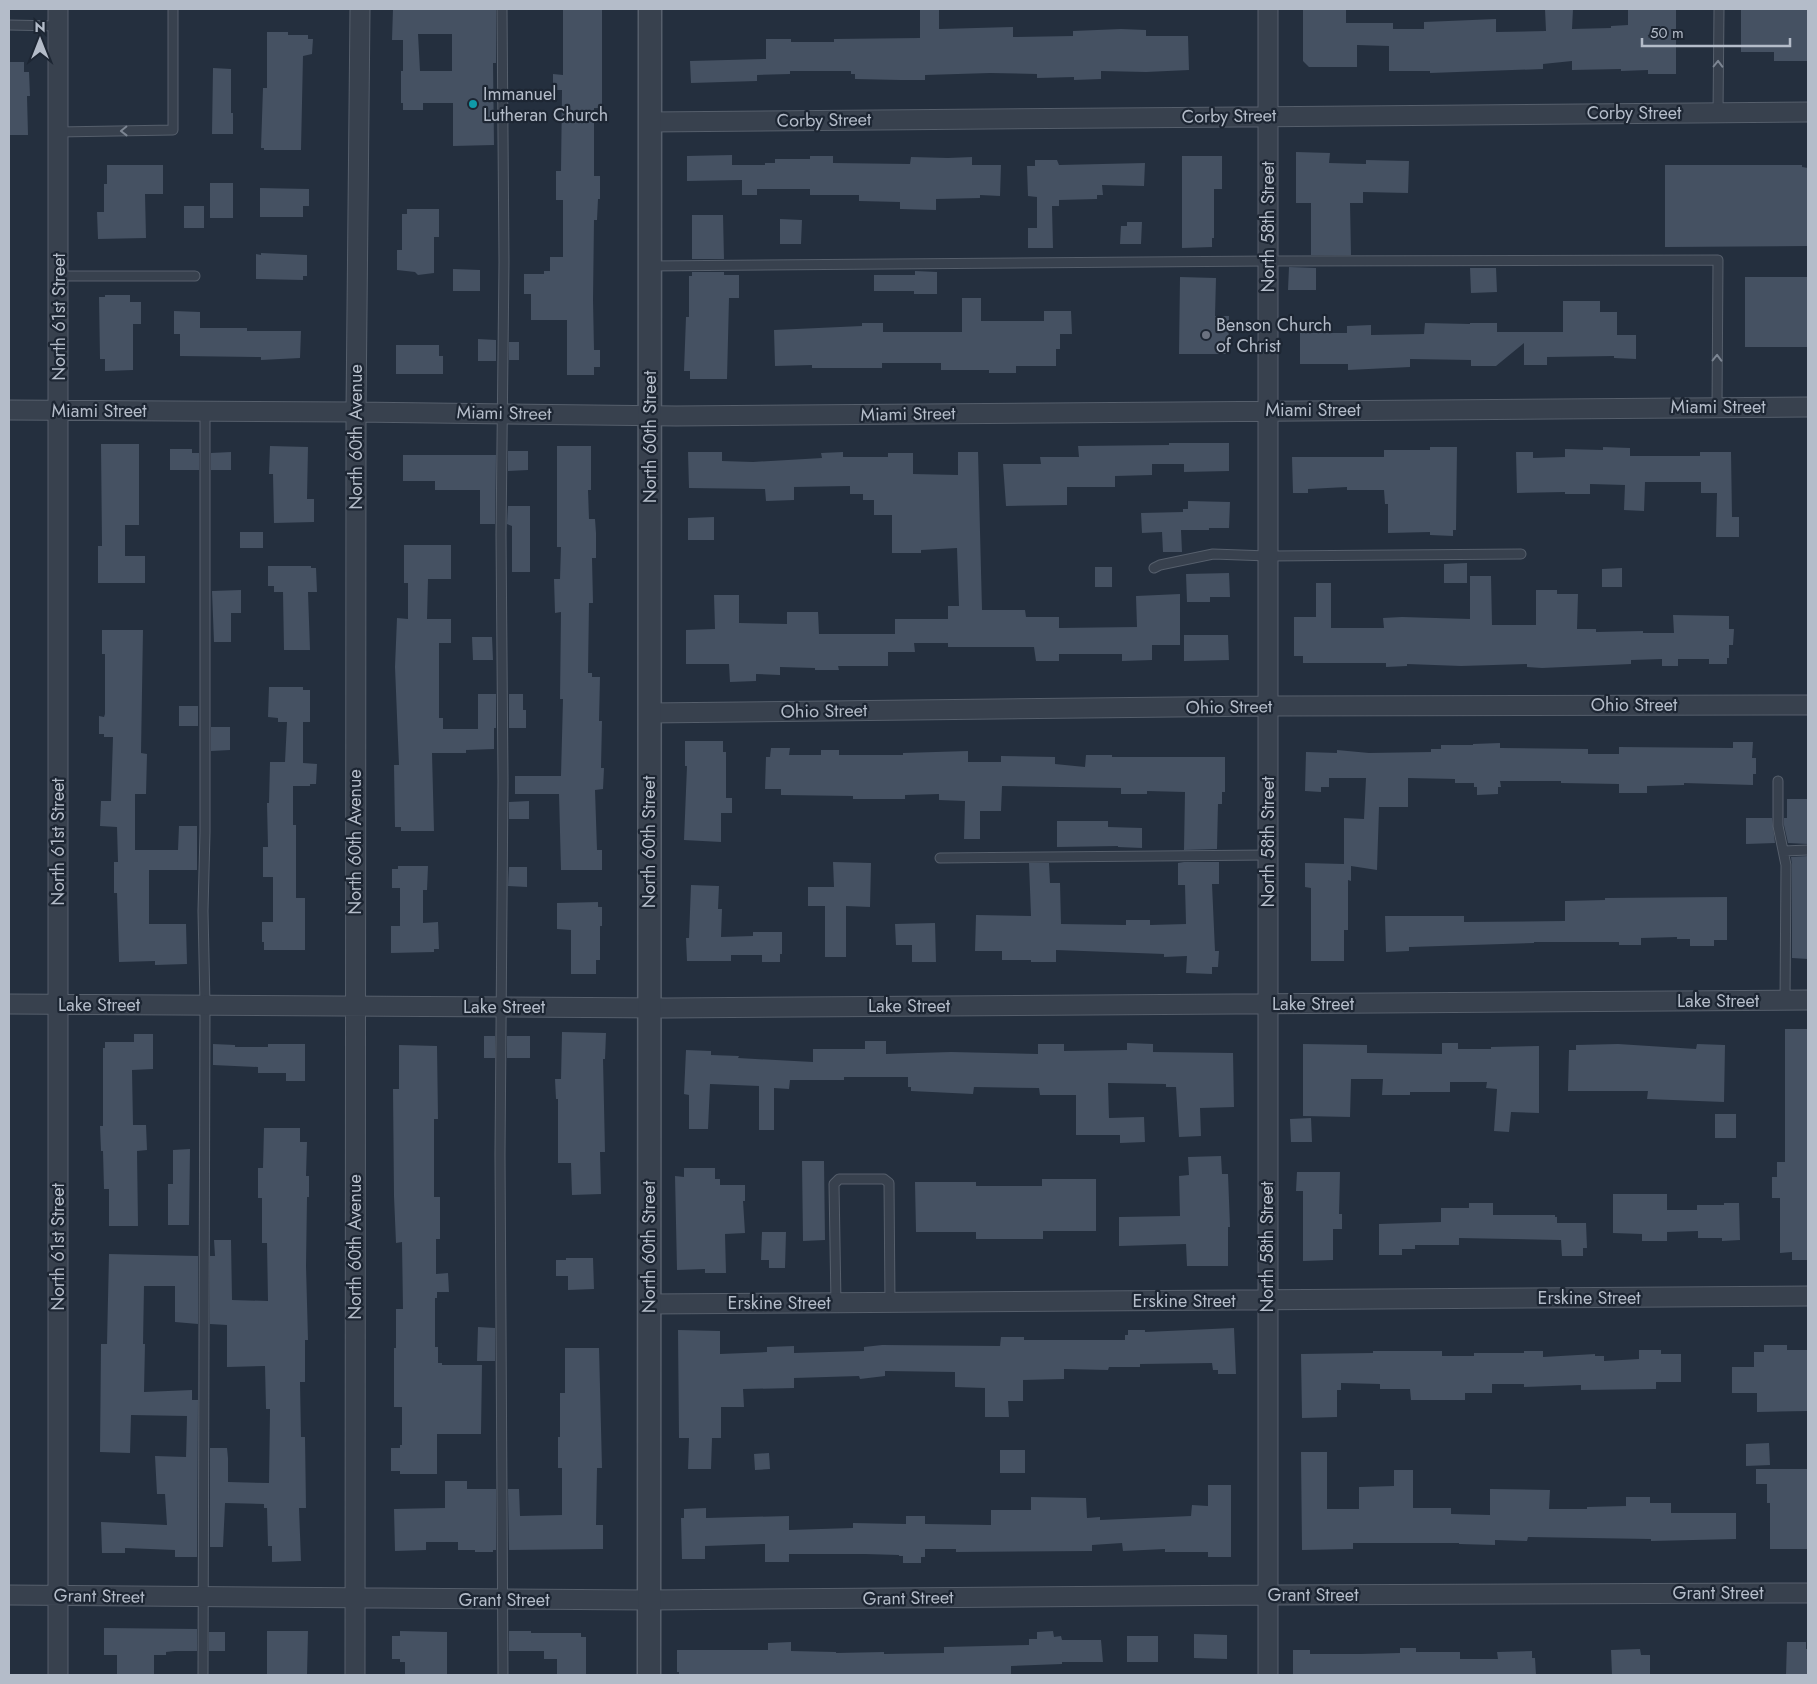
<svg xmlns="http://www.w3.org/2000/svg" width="1817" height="1684" font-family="Jost,sans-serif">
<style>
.building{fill:#455162;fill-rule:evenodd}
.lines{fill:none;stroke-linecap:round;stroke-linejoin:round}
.service-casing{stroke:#565f6c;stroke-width:11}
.minor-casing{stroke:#565f6c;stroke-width:21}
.tertiary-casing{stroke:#565f6c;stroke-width:25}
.service{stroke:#38414e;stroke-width:9}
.minor{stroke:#38414e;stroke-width:19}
.tertiary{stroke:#38414e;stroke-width:22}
.oneway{stroke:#7c8592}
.culture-dot{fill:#0f9aa8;stroke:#1d2633;stroke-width:2}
.worship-dot{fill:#6b7280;stroke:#1d2633;stroke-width:2}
.labels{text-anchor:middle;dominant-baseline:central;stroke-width:4.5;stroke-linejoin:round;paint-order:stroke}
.poi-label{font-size:18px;fill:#b4bcc9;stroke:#1d2633;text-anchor:start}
.street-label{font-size:18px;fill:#b4bcc9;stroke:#1d2633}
</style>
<rect width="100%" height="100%" fill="#242f3e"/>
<!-- building -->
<path class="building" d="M393,9h103v54h-3l1,82 -41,1v-43h-30v7h-20v-7h-2v-32h2v-31h-11zM418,34h34v37h-32z
M563,9h39v99h-8v68h6v23h-2l-1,21h-3l-1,80 1,50h6v17h-6v8h-27v-55h-36v-26h-7v-20h20v-3h6v-14h13v-57h-7v-29h5l1,-81h-9v-16l10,1z
M920,9h19v20l74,-2v10l60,-1v-5l48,-2 25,1v6h42l1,34 -43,2 -45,-1v8l-27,1v-3l-37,1v-4l-47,-1 -65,2v5h-25l-45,-1v-5h-4v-3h-61v3l-33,1v6l-66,2 -1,-22 76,-2v-20h25v3h43v-3l86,-1z
M1303,9h43v14h47v6h31v-7l72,-3v13l50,-1 -1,-22h28l-1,20 39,-1v-2l17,-1v-16h48v65h-28v-4l-27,1v-2l-49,1v-9l-29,3v5l-113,4v-2h-41v-25l-32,-1v22h-48l-6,-6z
M1741,9h67v52h-34v-9h-33z
M267,32h21v3h20v4h5l-1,15 -9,2 -2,94h-37v-2h-3l2,-60h4z
M9,62h15v10h5l1,24h-3l1,39h-19z
M213,68l18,1v44h2v21h-21z
M1296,152l34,1 -1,10 37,1v-4l43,1 -1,32 -45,-1v11h-13l1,52h-40v-52h-15z
M732,155v10h33v-2h10v-4h35v-3h23v7l77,1 1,-7 37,1 24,-1v8h29l-1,31 -20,-1v3l-44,1v11l-36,-1v-7l-41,-1v-6h-49v-6h-53v6h-15v-15l-55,1v-25z
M1182,156h40v33h-8v49h-2v9l-30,1z
M1035,160h22l2,5 86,-2 -1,23 -42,-1 1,10h-6v4l-38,1v6h-7l1,42h-25v-20h9v-31l-9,-1 -1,-30h8z
M107,165h56v29h-18l1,44 -48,1 -1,-27h7v-28h3z
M1665,165h137v2l6,1v78l-143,1z
M210,183h23v35h-23z
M260,188l49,1v17h-6v11h-43z
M184,206h20v22h-20z
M407,209h32v28h-5v36l-16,2 -3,-3 -18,-2v-20h5v-36h5z
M692,215h31l1,44h-32z
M780,219l22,1 -1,24h-21z
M1127,222h15l-1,22h-21l1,-18h6z
M261,253l46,2v21h-4v4l-47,-1v-25l5,1z
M1289,267l27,1v22h-28z
M1470,268h26l1,24 -26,1z
M453,269l27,1v21h-27z
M915,271l22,1v22h-23v-3h-40v-16h41z
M692,272h32v3h15v23h-10l-2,81h-37v-8h-6l2,-54h3v-41h3z
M1180,277l36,1 -1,38h14l-1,38h-49z
M1745,277h63v70h-63z
M105,295h25v7h11v22h-8v46l-28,1v-12h-5l-1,-62h6z
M962,298h19v23h63v-10h27l1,23h-12v15h-4v17h-40v7h-27v-3h-48v-7h-59v5h-70v-3l-37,1 -1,-36 88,-4v-3h21v9h79z
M1563,301h37v11h17v23h19v24l-22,-1v-2l-67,1v8h-23v-22l-28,23h-25v-6l-61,-1v8l-62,3v-6h-48v-31h47v-7l24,-1v10l53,-1 1,-11 45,1v-1h27v9h66z
M174,311l26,1v16h47v3h54l-1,27 -39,2v-3l-81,-1v-22h-6z
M478,339l18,1v21h-18z
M509,342h10v18h-10z
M396,345h43v11h4v18h-47z
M1169,443h60v28l-45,1v-8h-32v11l-37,1v11h-48v18l-61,1 -3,-42h38l-1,-7h39l-1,-11 91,-1z
M101,444h38v81h-14v31h20v27h-47v-37h4z
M270,446l38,1 -1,52h7v23l-40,1 -1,-49h-4z
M557,446h34v44h-3l1,29h6l1,14v25h-4l1,45h-4l-1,70h4v4h8l-1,44h3l-1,47h3l-1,21 -8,1 2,60h5v20h-41l-2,-76h-44v-18h46l2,-77h-3l1,-87 -6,1 -1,-34h6l1,-32h-4z
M1430,447h27l-1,83h-3v6l-23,-1v-3l-42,1v-29h-3l-1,-14h-37v-3l-39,2v4h-15l-1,-36h92v-7h46z
M1603,447l27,1v8h70v-4h31l1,65h7v20h-23l1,-44h-16v-11h-56l-1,29 -20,-1 1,-25 -35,-1v10h-25v-2l-48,1 -1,-41h17v6l32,-1v-8l38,1z
M170,449h22v4h7v17h-29z
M508,451h20v19l-20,1z
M231,452v18h-20v-17z
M688,452h34v9l31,1 69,-4 -1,-5 22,-1v5h45v-4h25v21l45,1v-23h20l4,158h43l1,7h33v11l78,-1 -1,-31 44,-2v51h-28v15l-30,1v-7h-63v7h-23l-2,-14h-86v-4h-34l1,9h-27v14h-50l1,4h-24v-2l-35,-1v8l-24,-1v7l-26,1 -1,-18h-43v-34l29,-1 -1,-34h25v28l48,1v-12h31l1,22h76v-15h53v-13h11l-2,-58 -36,2v3h-29v-38h-18v-15h-11v-6h-13v-8l-56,1v13l-28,1 -1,-12 -76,-1z
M403,455h93l-1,69h-15v-34h-45v-9h-32z
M1188,501l42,1 -1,26h-20v2h-28l1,22h-19l-1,-20 -20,1 -1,-20 42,-1v-3h5z
M508,506h22v66h-18v-46l-5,-2z
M714,517v23h-26v-22z
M240,532h23v16h-23z
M404,545h47v34h-23l-1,40h24v24h-12v75h4v11h35v-35h18v34h-2v21l-28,1v3h-34l2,78h-33v-4h-6l-1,-62h5l-4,-98 2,-49 11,1v-36h-4z
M1467,563v20h-23v-19z
M268,566h43v2h5l1,24h-9l2,58h-26l-1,-58h-9v-6h-6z
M1095,567h17v20h-17z
M1622,568v19h-20v-18z
M1229,573l1,24h-20v5h-23l-1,-28z
M1470,576h21l1,49h44v-35h21v4h21l-1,35h19v3l47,-1v2h31l-1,-18 56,1v13h5l-1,16h-4v13h-2v6h-18v-5h-31v7h-16v-7l-31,1v4l-89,4 -15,-1v-3l-66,2 -54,-2v2l-21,1v-4h-83v-7h-9v-39h22v-34h15v45h53l-1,-10 19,-1 68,2z
M241,590v23h-10v29h-17l-2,-51z
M102,630h41l-2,123 6,1 -1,40h-11v56h43l1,-24h18v44h-48v54h37l1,40 -32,1v-4l-36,1 -2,-69h-3v-31h4l-1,-35 -17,-1 1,-25h10l2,-64h-9v-3h-5v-18l5,1 1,-3v-60h-3z
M1184,635h44l1,25 -45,1z
M472,637h20l1,23h-20z
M269,687h34v3h7v32h-7v41l14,1 -1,20h-6v2h-17v39h3v73h9v52h-41v-8h-2v-20h11v-45h-10v-30h5l-1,-44h2l1,-41h15l2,-40h-9v-4l-10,-1z
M509,694h14v16h3v18h-17z
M179,706h19v20h-19z
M211,727h19v23l-19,1z
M685,741h38v11h3v46h6v15h-11v29l-37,-2 3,-74h-2z
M1733,742h20l-1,16h4v16h-3v11l-69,-2v2l-37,1v7h-28v-9l-58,-1v-2h-61l1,6h-3v7l-21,1v-8h-3v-4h-19v-4l-47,-1v29h-29l-2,63 -26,-4v15l-3,-1v50h-4v31h-33v-73l-6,-1v-24l39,1v-46l20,1 2,-41h-37v9h-8v5l-16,-1 1,-39 31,1v-3l32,3 62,-1v-3h10v-4h32v-1l27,-1v5l88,1v5h31v-7l114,1z
M771,748h19l-1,7h32v-5h18v5h64v-2l65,-2v11h33v-6l54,1v7l30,3 1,-12h26v2h113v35h-3v12h-4l-1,45 -33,1 1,-58 -38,-1v3h-26v-6l-119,-2 -1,25h-21v28h-16l1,-38 -26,-1v-6l-34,1v4h-52v-3l-72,-1v-6h-16l1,-32h4z
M1787,799h21v45l-20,-1 -4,-18v-7h3z
M529,801v18h-20v-17z
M1746,818h26l3,25 -29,1z
M1057,821h51v6l34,1v20l-24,-1v-1l-61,1z
M1808,856v103l-16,-1v-93l-1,-8z
M833,862l38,1 -1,44 -24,-1v51h-21v-51h-17v-19h26z
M1184,862h35v22h-7l3,67h4l-1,16h-6v7l-26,-1 1,-17 -23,1v-3l-108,-4v12h-25v-2h-29v-9h-27l1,-36 55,1 -2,-53h20l1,20h10l1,41 65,1v-5h24v5l36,-1 -1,-39h-7v-22z
M398,866h30l-1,24h-4v33l15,-1 1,27h-5v3l-43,1v-27h9v-38h-8v-19h6z
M509,867h18v20l-19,-1z
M691,885l28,1 -1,23h4l-1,28 32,-1v-4h29v22h-2v8h-18v-7h-31v6h-44l-1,-23h3z
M1727,897v43h-13v6h-24v-7h-13v-2l-36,1v7h-22v-3h-85v1l-125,4v4l-23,1 -1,-36h79v6l101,-1v-20l40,-1v-2z
M598,902v5h4v19h-2v34h-4v14h-25v-44l-14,-1v-26z
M935,923l1,39h-24v-17h-16l-1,-21z
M1785,1029h23v231h-16v-8l-12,1v-55h-8v-21h5v-15h8z
M562,1032l44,1 -1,26h-2l2,93h-5l1,42 -29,1 -1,-32h-13v-64h-2l-1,-20h6z
M134,1034h19v35l-21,1 1,55h13l1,25 -10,1 1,75h-29v-37h-5l-1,-38h-2l-1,-25h3v-78h2v-6h29z
M484,1036h11v22h-11z
M507,1036h23v22h-23z
M865,1041h21v13l65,-2 87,2v-10h26v7l63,-1v-7l26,1v8l80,1 1,54 -34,1 1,28 -22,1 -3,-50h-10v-3l-58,-1 1,35 35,-1 1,25 -25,1v-8h-44v-40h-36l-1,-7 -65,-1 -1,7 -62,-3v-4h-3v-10h-64v3h-54l-1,9 -15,-1v42h-15v-44l-49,-2 -2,45h-19v-34l-5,-1 2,-44 25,1v4l28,1 -1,2 75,4v-13h52z
M1442,1043h16v6h33v-2l48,-1v67l-28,-1 -2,20 -15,-1 3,-42 -11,-1 1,-6h-37v10h-40v3h-28l1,-16h-32l-1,38 -47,-1v-72l64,1v8l75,1z
M213,1044l22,1v2h33v-3h37v37h-19v-8h-28v-6l-45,-2z
M1618,1044l78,5 1,-5 28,1 -1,57 -77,-3 1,-8h-80l1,-41h7v-5z
M399,1045l38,1 1,73h-4v78h6v42h-4v35l12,-1 1,19h-12v6h-2v49h3v16h4v2h40l-1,69h-44v40h-37v-3h-9v-23h9v-3h2v-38h-8v-59h2v-39h7l-1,-67 -6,1 -2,-47 -1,-107h6z
M1715,1114h21v24h-21z
M1311,1118l1,24h-21l-1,-23z
M264,1128h36v14h7l-1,34h3v21h-2l-1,69 2,74h-3v42h-5l1,55h4l1,71h-7l2,53 -29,1v-16h-4l-1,-38h-3v-4l-39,-1 -2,44h-13v-99h17l1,10v24l41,1 1,-74h-4l-1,-43 -38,1v-42l-17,-1v-68h5l-1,-16h17l1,60 36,1 -1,-58h-5v-45h-4v-30h5z
M190,1149l-1,76h-21v-41h5v-34z
M1221,1156l1,18h6l2,53h-2v39h-41l-1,-22 -67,2v-29l61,-1 -1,-40 10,-1 -1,-18z
M802,1161h22l1,79 -22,1z
M684,1168h31v11h5v6h25v16h-2l2,32 -20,1 1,39h-21v-4l-28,1 -2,-94 9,1z
M1297,1172h43l-1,42h3v15h-9v31l-30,1v-70h-7z
M1042,1179h54v52h-53v8h-67v-7h-60l-1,-50h61v4h66z
M1613,1194h54v16h30v-5h27v-2h15l1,37 -18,1v-3h-24v-7l-31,1v9h-25v-7l-29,-1z
M1469,1203h24v12h62v2h2v6h29l1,25h-4v8h-21l-1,-16 -102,-2v7h-44v4h-13v6h-23v-31l62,-2v-14h28z
M762,1232h24l-1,36h-16v-8h-8z
M109,1254l89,2v68l-23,-2v-36h-31l-1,58h2l-1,48 48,-2v10h6l-1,157h-22v-7l-50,-2v5h-23l-1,-31 66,3 -2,-31h-8l-2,-38 31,1 1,-41 -56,-1 -1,38 -30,-1 1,-108h6z
M566,1258h27l1,31 -26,1v-14h-12v-16h10z
M478,1327l17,1v33h-18z
M1234,1328l2,46h-18v-4h-5l-1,-7 -72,1v3h-31l-1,3 -44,-1v10l-41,1v21h-15l1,16h-24v-29l-30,-1v-15l-70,-1v5l-25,3 -1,-3 -65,2v10l-51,1 1,18h-23v31h-9l-1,31h-23l1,-31h-10l-1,-108 42,1v23l47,-2v-5l27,-1v7l70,-2v-4l18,-2 118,1 1,-9h23v3h101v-5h3v-5h17v2z
M1764,1345h23v5h21v61l-51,1v-19h-25v-26h22v-15h10z
M565,1348h34l3,120h-5l-1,57h7v24l-94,1 -1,-61h11l1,27 42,-1v-47h-4v-31h2v-44h5z
M1639,1350h22v4h20v28h-25v7l-75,1v-5l-57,2v-3h-32v9h-27v7h-54l-1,-11h-30v-5l-39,-1v7h-4v27l-35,1 -1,-64 72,-1v-2h69v5h32v-3h50v-2h19v6l52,-3v2h9v5l35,-2z
M1769,1443l1,22 -24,1v-22z
M1000,1450h25v23h-25z
M1301,1452h26v57h32v-22l35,-1v-16h19v38h38v6l39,1v-26l60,1 -1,19h38v-2l39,-1v-9h24v6h21v10h65v26l-85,2v-2l-123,-2 -1,4 -32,-1v5l-36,-1v-1h-106v6l-51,1z
M769,1453l1,16 -15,1 -1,-16z
M1756,1469h52v80h-38v-46h-3v-19h-11z
M445,1481h22v8h29v61h-3v2h-18v-2h-17v-8h-32v8l-31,1 -1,-42 51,-1z
M1208,1485h23v72h-23v-5h-43v-3l-42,2 -1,-8 -30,2v6l-136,1v-3h-31v8h-4v6h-18v-7h-4v-1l-34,-1h-76v8h-24v-18l-60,2v13h-23l-1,-41h3v-9l22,-1v10l83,-2v14l64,-2v-5l53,1v-8h19v8l66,1v-15h40v-13l55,1 1,20 13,-1v3l91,-4 1,-11 16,1z
M104,1628l93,1v22h-22l-9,1v3h-12v20h-37v-20h-13z
M267,1631h41l-1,44h-40z
M400,1631l47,1v42l-42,1v-13h-5v-3h-8v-23h8z
M509,1631h22v2h50v4h5v38h-29v-16h-13v-8h-35z
M1053,1631l1,6 7,-1 1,4h39l2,22h-41v2l-51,2v9h-332v-3h-2v-22h91v-7l23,-1v9l45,1v1l48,-1v2l60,-1v-6l85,-2v-6h8v-7z
M209,1632h16v19h-16z
M1194,1634l33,1v24l-33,-1z
M1127,1636h31v26h-31z
M1787,1642h19v7h2v26h-22z
M1400,1648h16v4h44v7h38l-1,-7 35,-1v7h3l1,17h-243v-25h17v4h50l40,-1z
M1640,1649l1,6h9v20h-38l-1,-25z"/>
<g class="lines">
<!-- service casing -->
<g class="service-casing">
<path id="service" d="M502,9l2,253 -3,273 2,246 -3,374 3,520
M9,25l49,1
M1718,113l1,-104
M58,132l115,-2v-121
M650,266l618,-5 450,-1 -1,147
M58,276h137
M1154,568l6,-3 53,-11 55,2 253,-2
M1778,781v45l8,39 -1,136
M1784,851l24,-1
M940,858l328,-3
M836,1303l-2,-119 5,-5h45l5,4 1,120
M203,1675l2,-670 -2,-94 2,-79v-421"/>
</g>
<!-- minor casing -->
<g class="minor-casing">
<path id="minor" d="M650,122l1158,-10
M9,410l347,2 320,4 1132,-9
M650,713l618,-7 540,-1
M9,1004l657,4 1142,-8
M649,1304l1159,-8
M9,1595l640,5 619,-5 540,-2
M58,1675v-1666
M355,1675l1,-1263 4,-403
M1268,1675v-1666"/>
</g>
<!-- tertiary casing -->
<g class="tertiary-casing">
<path id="tertiary" d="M649,1675l1,-1666"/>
</g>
<!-- service -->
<use href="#service" class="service"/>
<!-- minor -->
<use href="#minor" class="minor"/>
<!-- tertiary -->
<use href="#tertiary" class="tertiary"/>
</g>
<!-- one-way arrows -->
<defs><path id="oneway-chevron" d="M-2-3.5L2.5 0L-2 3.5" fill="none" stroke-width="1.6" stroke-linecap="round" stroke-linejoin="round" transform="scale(1.25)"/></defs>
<g class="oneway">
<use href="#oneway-chevron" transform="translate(1718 64) rotate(-89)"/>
<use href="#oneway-chevron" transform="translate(124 131) rotate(179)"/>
<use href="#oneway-chevron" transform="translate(1717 358) rotate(-89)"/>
</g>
<!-- markers -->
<circle class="culture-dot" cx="473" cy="104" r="5"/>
<circle class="worship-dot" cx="1206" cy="335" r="5"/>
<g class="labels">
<!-- poi labels -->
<g class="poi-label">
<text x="483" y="94">Immanuel<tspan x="483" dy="21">Lutheran Church</tspan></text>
<text x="1216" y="325">Benson Church<tspan x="1216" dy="21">of Christ</tspan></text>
</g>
<!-- street labels -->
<g class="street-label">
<text x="1634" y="113">Corby Street</text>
<text transform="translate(1229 116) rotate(-1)">Corby Street</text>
<text transform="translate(824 120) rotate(-1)">Corby Street</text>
<text transform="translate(1268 227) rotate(-90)">North 58th Street</text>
<text transform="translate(59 317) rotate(-90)">North 61st Street</text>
<text x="1718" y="407">Miami Street</text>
<text x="1313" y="410">Miami Street</text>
<text x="99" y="411">Miami Street</text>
<text transform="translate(504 413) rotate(1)">Miami Street</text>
<text transform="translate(908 414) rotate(-1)">Miami Street</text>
<text transform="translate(356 437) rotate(-90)">North 60th Avenue</text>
<text transform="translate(650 437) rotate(-90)">North 60th Street</text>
<text x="1634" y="705">Ohio Street</text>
<text transform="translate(1229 707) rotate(-1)">Ohio Street</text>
<text transform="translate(824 711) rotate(-1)">Ohio Street</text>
<text transform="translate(58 842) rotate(-90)">North 61st Street</text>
<text transform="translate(355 842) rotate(-90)">North 60th Avenue</text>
<text transform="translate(649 842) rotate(-90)">North 60th Street</text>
<text transform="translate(1268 842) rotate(-90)">North 58th Street</text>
<text x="1718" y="1001">Lake Street</text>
<text x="1313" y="1004">Lake Street</text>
<text x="99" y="1005">Lake Street</text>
<text x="909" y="1006">Lake Street</text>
<text x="504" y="1007">Lake Street</text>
<text transform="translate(58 1247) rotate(-90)">North 61st Street</text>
<text transform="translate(355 1247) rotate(-90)">North 60th Avenue</text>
<text transform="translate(649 1247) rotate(-90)">North 60th Street</text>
<text transform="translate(1267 1247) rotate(-90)">North 58th Street</text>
<text x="1589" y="1298">Erskine Street</text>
<text x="1184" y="1301">Erskine Street</text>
<text x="779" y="1303">Erskine Street</text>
<text x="1718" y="1593">Grant Street</text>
<text x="1313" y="1595">Grant Street</text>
<text transform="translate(99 1596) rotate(1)">Grant Street</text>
<text transform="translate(908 1598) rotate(-1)">Grant Street</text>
<text x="504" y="1600">Grant Street</text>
</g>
</g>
<!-- border -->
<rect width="1817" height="1684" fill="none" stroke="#b4bcc9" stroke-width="20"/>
<!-- north arrow -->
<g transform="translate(40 40)" stroke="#1d2633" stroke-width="4" paint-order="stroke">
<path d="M0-4L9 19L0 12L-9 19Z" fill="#b4bcc9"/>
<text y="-8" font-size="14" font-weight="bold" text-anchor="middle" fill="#b4bcc9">N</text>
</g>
<!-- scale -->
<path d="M1642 38v8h148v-8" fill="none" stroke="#b4bcc9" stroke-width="2.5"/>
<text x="1650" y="38" font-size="15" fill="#b4bcc9" stroke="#1d2633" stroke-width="4" paint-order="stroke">50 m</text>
</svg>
